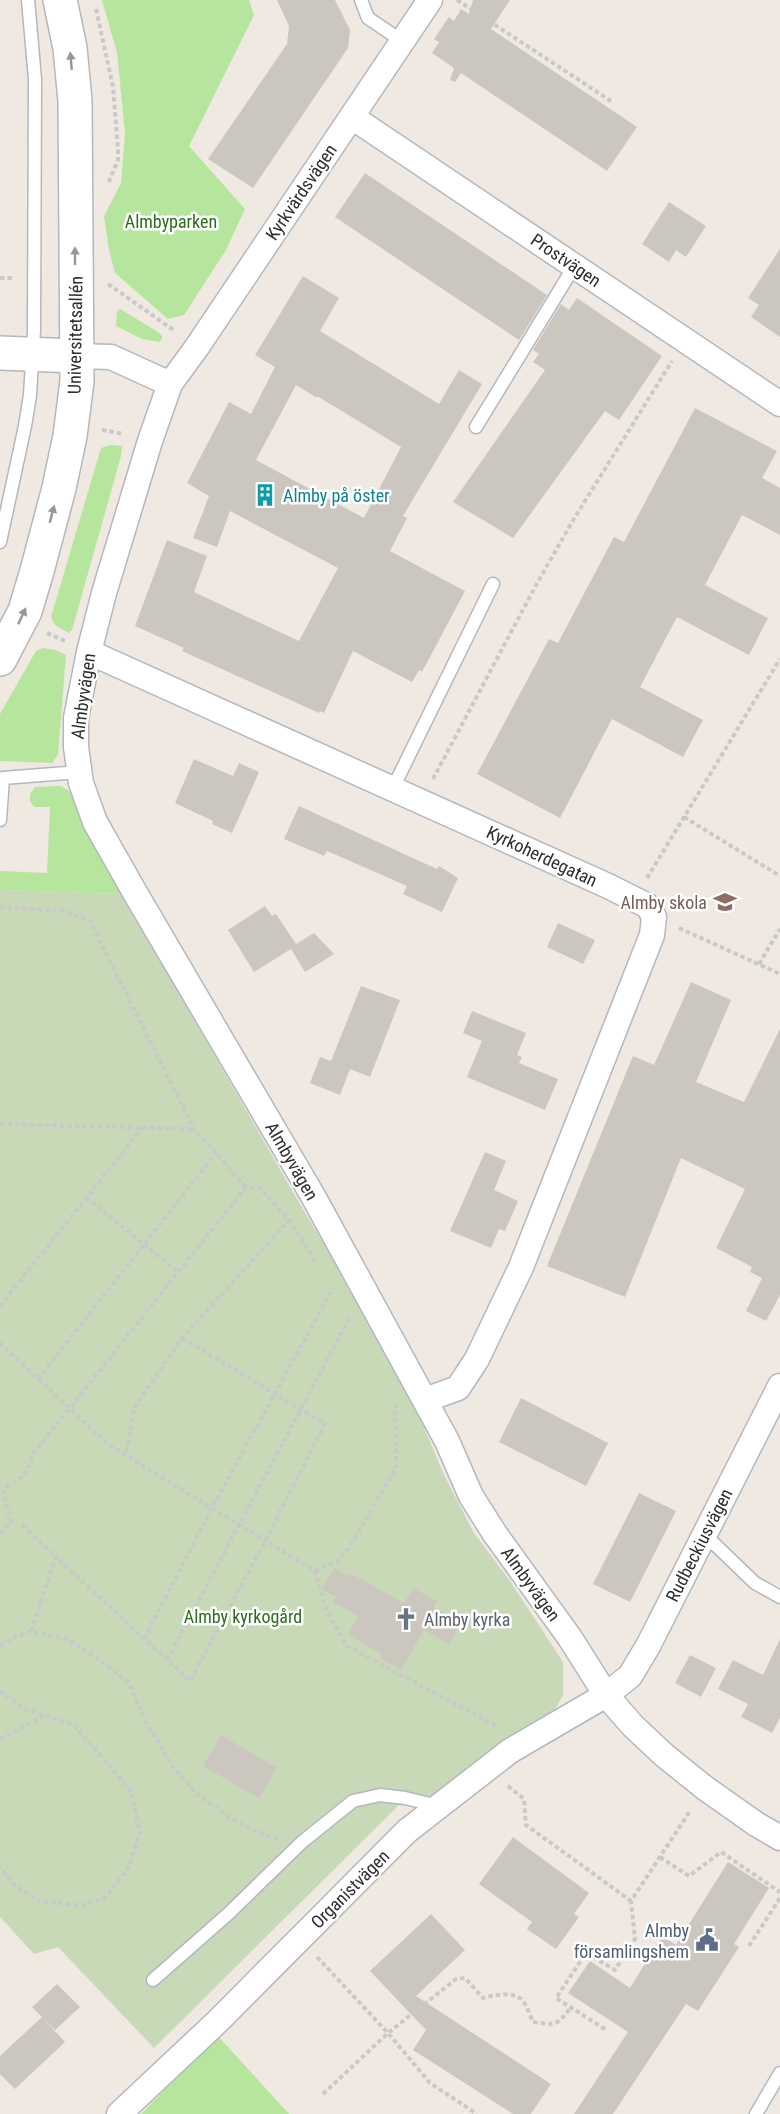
<svg xmlns="http://www.w3.org/2000/svg" width="780" height="2114" font-family="'Roboto Condensed',sans-serif">
<style>
.green{fill:#b6e59e}
.cemetery{fill:#c8d9b8}
.building{fill:#cbc7bf;fill-rule:evenodd}
.lines{fill:none;stroke-linecap:round;stroke-linejoin:round}
.lane-casing{stroke:#b4b7c1;stroke-width:15}
.street-casing{stroke:#b4b7c1;stroke-width:27}
.secondary-casing{stroke:#b4b7c1;stroke-width:36}
.path{stroke:#c9c9c9;stroke-width:4;stroke-dasharray:4.5 3;stroke-linecap:butt}
.lane{stroke:#fff;stroke-width:12}
.street{stroke:#fff;stroke-width:24}
.secondary{stroke:#fff;stroke-width:33}
.oneway{fill:#969696}
.labels{text-anchor:middle;dominant-baseline:central;stroke-width:5;stroke-linejoin:round;paint-order:stroke}
.street-label{font-size:18px;fill:#2e2e2e;stroke:#fff}
.park-label{font-size:18px;fill:#2c6e1b;stroke:#fff}
.culture-label{font-size:18px;fill:#0d838f;stroke:#fff;text-anchor:start}
.education-label{font-size:18px;fill:#785e54;stroke:#fff;text-anchor:end}
.worship-label{font-size:18px;fill:#5b616d;stroke:#fff;text-anchor:start}
.service-label{font-size:18px;fill:#4e5e75;stroke:#fff;text-anchor:end}
</style>
<rect width="100%" height="100%" fill="#efe9e1"/>
<!-- green -->
<path class="green" d="M102,0h147l5,15 -65,131 56,63 -19,41 -42,65 -16,4 -53,-46 -6,-23 -5,-34 17,-33 4,-50 -8,-80z
M120,309l38,23 4,4v3l-3,3 -17,-3 -26,-13 1,-15z
M111,445l11,1 -1,10 -49,174 -3,3 -14,-8 -4,-8 50,-169z
M43,648l12,2 11,5 -8,100 -6,8 -52,-2v-47l36,-63z
M61,786l14,9 11,30 16,35 20,34 -122,-4v-19l47,2 3,-66h-15l-5,-5v-8l5,-7z
M218,2036l71,78h-148z"/>
<!-- cemetery -->
<path class="cemetery" d="M0,890l122,4 179,312 87,142 20,42 37,87 29,56 36,48 53,81v33l-9,16 -117,88 -31,-3 -4,6 -248,246 -96,-101 -24,7 -34,-37z"/>
<!-- building -->
<path class="building" d="M277,0h58l15,30 -2,18 -95,140 -45,-29 79,-115 2,-18z
M473,0h37l-19,29 146,98 -30,44 -146,-98 -6,9 -5,-2 4,-12 -22,-15 7,-11 -5,-3 15,-22 5,4 7,-12 8,5z
M365,173l182,122 -28,45 -184,-123z
M669,202l37,24 -20,31 -10,-7 -7,12 -27,-18z
M780,249v88l-29,-20 8,-12 -11,-7z
M303,276l36,22 -19,33 119,73 20,-34 23,14 -79,132 4,2 -17,33 75,40 -43,81 -3,-2 -7,12 -59,-31 -29,62 -4,-2 -1,2 -137,-62 2,-3 -49,-22 32,-86 40,16 -13,36 105,49 39,-73 -108,-57 -13,36 -24,-9 16,-42 -22,-13 42,-81 22,12 24,-47 -20,-12zM296,385l21,13v-2l84,51 -37,71 -108,-58z
M577,298l85,58 -43,64 -14,-9 -92,127 -60,-36 92,-132 -12,-8 6,-8 -6,-4 28,-46 8,6z
M695,408l82,43 -15,27 18,10v47l-38,-20 -37,70 63,33 -19,37 -72,-38 -37,70 63,33 -20,37 -71,-38 -52,99 -83,-44 72,-135 9,4 56,-106 10,5z
M194,759l39,17 6,-13 20,9 -27,61 -20,-9 1,-3 -38,-18z
M299,806l138,63 2,-3 19,12 -16,34 -39,-18 4,-8 -80,-35 -3,5 -40,-17z
M265,906l7,10 4,-2 20,30 18,-11 20,21 -29,18 -14,-23 -37,23 -26,-42z
M558,923l37,17 -12,24 -36,-17z
M691,982l40,18 -35,82 48,20 36,-73v266l-14,26 -20,-10 16,-33 -12,-6 2,-5 -36,-19 29,-59 -64,-31 -56,139 -78,-31 86,-210 21,9z
M361,986l39,14 -30,77 -20,-8 -10,26 -30,-12 10,-26 11,4z
M472,1011l54,22 -9,22 5,2 -3,6 39,16 -13,31 -78,-33 15,-36 -19,-8z
M485,1152l21,9 -12,29 24,11 -13,30 -6,-2 -8,19 -41,-17z
M521,1398l87,45 -22,43 -87,-44z
M639,1493l37,18 -46,91 -37,-18z
M334,1568l14,8 2,-3 54,30 9,-15 24,13 -3,6 27,15 -12,22 -25,-14 -23,40 -21,-12 2,-4 -34,-19 10,-19 -25,-14 3,-5 -14,-8z
M780,1639v79l-8,15 -31,-16 7,-13 -30,-15 15,-29 30,15z
M690,1655l26,13 -15,29 -26,-14z
M221,1735l56,33 -18,30 -56,-32z
M513,1837l76,56 -15,21 5,3 -23,32 -29,-20 5,-7 -53,-38z
M728,1862l41,26 -35,56 5,3 -41,64 -12,-7 -73,110h-39l54,-82 -60,-39 22,-32 40,27 32,-52 14,9z
M431,1914l34,36 -49,46 135,88 -20,30h-18l-100,-64 13,-20 -56,-59z
M57,1984l23,23 -25,23 -23,-23z
M42,2017l23,25 -50,47 -15,-15v-18z"/>
<g class="lines">
<!-- lane casing -->
<g class="lane-casing">
<path id="lane" d="M361,0l7,18 34,23
M476,427l99,-162
M0,542l25,-116 5,-31 4,-65 1,-251 -7,-79
M393,788l100,-204
M0,820l3,-42 76,-6
M704,1534l51,49 25,14
M153,1980l75,-66 74,-72 51,-41 27,-6 25,3 33,8
M756,2114l24,-41"/>
</g>
<!-- street casing -->
<g class="street-casing">
<path id="street" d="M430,0l-233,347 -27,37 -20,57 -46,152 -15,59 -13,66v29l5,36 14,39 39,69 179,305 134,245 24,55 24,38 75,104 36,57 27,31 31,29 41,33 51,36 24,14
M352,117l428,287
M76,356l35,1 59,27
M89,652l519,234 40,20 6,11 -2,18 -131,332 -44,92 -19,29 -33,12
M119,2114l98,-92 190,-191 103,-80 96,-56 24,-19 18,-30 132,-260"/>
</g>
<!-- secondary casing -->
<g class="secondary-casing">
<path id="secondary" d="M0,353l76,3
M0,659l25,-48 12,-40 22,-83 11,-52 7,-55 -2,-280 -5,-53 -10,-48"/>
</g>
<!-- path -->
<path class="path" d="M457,0l154,101
M96,9l17,78 5,62v11l-10,24
M0,278h14
M108,284l67,47
M102,430l22,4
M47,633l18,8
M433,779l102,-192 37,-65 100,-161
M684,817l96,59
M647,878l133,-219
M0,907l65,4 25,10 104,208 52,58
M679,928l101,46
M759,964l21,-35
M0,1124l194,5
M86,1197l92,75
M289,1219l26,42
M0,1306l142,-178
M0,1343l109,102 206,126 12,41 20,34 151,81
M38,1379l178,-226
M22,1525l34,32
M0,1533l4,-2 7,-9 -8,-30 4,-6c15,-5 22,-17 26,-32l213,-267 14,1 29,32 -107,118 -48,70 -8,47
M315,1571l23,-10 12,-14 46,-79 -1,-63
M31,1631l25,-74 134,124 75,-140 60,-117 -143,-86
M144,1639l68,-131 121,-220
M0,1646l9,-6 22,-9 38,9 36,24 23,18 17,38 29,49 25,27 40,27 31,14 8,1
M167,1660l183,-343
M0,1691l25,18 47,15 24,26 35,41 9,42 -13,38 -23,27 -23,7 -40,-3 -28,-18 -13,-17
M0,1739l44,-23
M508,1786l16,13 2,26 105,76
M660,1857l29,19 32,-24 59,40
M749,1946l31,-48
M317,1957l71,76 42,50 47,31
M605,2029l-49,-31 30,-45 29,17 20,-31 -4,-38 59,-90
M323,2094l65,-61 68,-54 9,-1 18,20c10,-3 31,-7 39,2 5,5 8,16 11,22 23,3 24,4 38,-15"/>
<!-- lane -->
<use href="#lane" class="lane"/>
<!-- street -->
<use href="#street" class="street"/>
<!-- secondary -->
<use href="#secondary" class="secondary"/>
</g>
<!-- one-way arrows -->
<defs><path id="oneway-solid" d="M-6-.8H1V-3.2L6.5 0L1 3.2V.8H-6Z" transform="scale(1.5)"/></defs>
<g class="oneway">
<use href="#oneway-solid" transform="translate(71 61) rotate(-95)"/>
<use href="#oneway-solid" transform="translate(75 256) rotate(-90)"/>
<use href="#oneway-solid" transform="translate(52 514) rotate(-75)"/>
<use href="#oneway-solid" transform="translate(22 616) rotate(-65)"/>
</g>
<!-- icons -->
<defs>
<g id="building-bare" transform="scale(1.8)"><path d="M-4-6H4V6H1V3H-1V6H-4ZM-2.5-4.3h1.7v1.8h-1.7ZM.8-4.3h1.7v1.8H.8ZM-2.5-1h1.7V.8h-1.7ZM.8-1h1.7V.8H.8Z" fill="#0f9aa8" stroke="#fff" stroke-width="2.5" paint-order="stroke"/></g>
<g id="school-bare" transform="scale(1.8)"><path d="M0-5L7-2L0 1L-7-2ZM-4 1L0 2.5L4 1V4Q0 6-4 4Z" fill="#8d6e63" stroke="#fff" stroke-width="2.5" paint-order="stroke"/></g>
<g id="church-bare" transform="scale(1.8)"><path d="M-1.2-6h2.4v3.5h3.3v2.4h-3.3V6h-2.4V-.1h-3.3v-2.4h3.3Z" fill="#6b7280" stroke="#fff" stroke-width="2.5" paint-order="stroke"/></g>
<g id="civic-bare" transform="scale(1.8)"><path d="M-.6-6.5H3V-4.5H.6V-3L4-1V1h2V6H-6V1h2V-1L-.6-3ZM-1.2 2.5V6h2.4V2.5Z" fill="#5c6f8a" stroke="#fff" stroke-width="2.5" paint-order="stroke"/></g>
</defs>
<g fill-rule="evenodd">
<use href="#building-bare" x="265" y="495"/>
<use href="#school-bare" x="725" y="902"/>
<use href="#church-bare" x="406" y="1619"/>
<use href="#civic-bare" x="707" y="1940"/>
</g>
<g class="labels">
<!-- street labels -->
<g class="street-label">
<text transform="translate(301 192) rotate(-56)">Kyrkvärdsvägen</text>
<text transform="translate(566 260) rotate(34)">Prostvägen</text>
<text transform="translate(75 335) rotate(-89)">Universitetsallén</text>
<text transform="translate(83 696) rotate(-82)">Almbyvägen</text>
<text transform="translate(542 856) rotate(25)">Kyrkoherdegatan</text>
<text transform="translate(292 1161) rotate(60)">Almbyvägen</text>
<text transform="translate(699 1545) rotate(-63)">Rudbeckiusvägen</text>
<text transform="translate(531 1584) rotate(54)">Almbyvägen</text>
<text transform="translate(350 1889) rotate(-45)">Organistvägen</text>
</g>
<!-- park labels -->
<g class="park-label">
<text x="171" y="221">Almbyparken</text>
<text x="243" y="1616">Almby kyrkogård</text>
</g>
<!-- culture labels -->
<g class="culture-label">
<text x="283" y="495">Almby på öster</text>
</g>
<!-- education labels -->
<g class="education-label">
<text x="707" y="902">Almby skola</text>
</g>
<!-- worship labels -->
<g class="worship-label">
<text x="424" y="1619">Almby kyrka</text>
</g>
<!-- service labels -->
<g class="service-label">
<text x="689" y="1930">Almby<tspan x="689" dy="21">församlingshem</tspan></text>
</g>
</g>
</svg>
